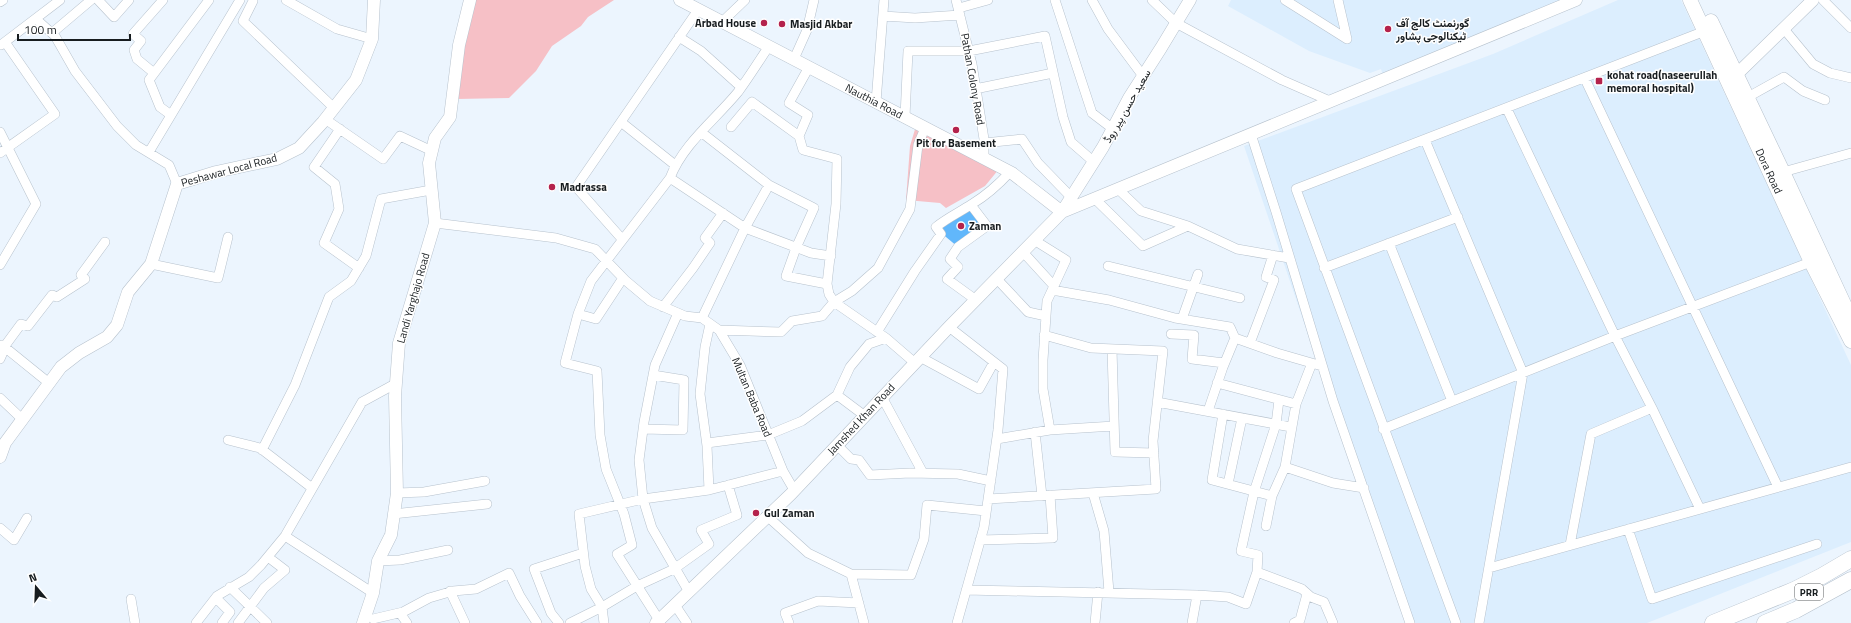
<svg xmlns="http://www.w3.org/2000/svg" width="1851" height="623" font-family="'Titillium Web',Vazirmatn,sans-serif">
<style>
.built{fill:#dceefe}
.green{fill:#f6c0c6}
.water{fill:#61b7fb}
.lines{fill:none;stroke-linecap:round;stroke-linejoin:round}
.street-casing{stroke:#b7c2cd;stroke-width:10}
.secondary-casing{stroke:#b7c2cd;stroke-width:13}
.primary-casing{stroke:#b7c2cd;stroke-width:15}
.highway-casing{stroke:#b7c2cd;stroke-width:17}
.street{stroke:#fff;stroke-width:9}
.secondary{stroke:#fff;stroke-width:12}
.primary{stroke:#fff;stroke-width:14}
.highway{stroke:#fff;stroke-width:16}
.poi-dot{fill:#b4224c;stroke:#fff;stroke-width:1.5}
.labels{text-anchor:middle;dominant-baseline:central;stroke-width:3;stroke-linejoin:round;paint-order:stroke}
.shield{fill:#fff;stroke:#5d6062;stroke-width:1}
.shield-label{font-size:10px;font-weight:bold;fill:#171c1f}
.poi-label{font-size:11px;font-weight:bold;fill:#171c1f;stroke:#fff;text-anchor:start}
.street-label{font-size:11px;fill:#171c1f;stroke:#fff}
</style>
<rect width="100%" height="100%" fill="#ecf5fe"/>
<!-- built -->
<path class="built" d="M1231,0h345l-192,79 -3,-10 -11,4 -61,-22 -81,-45z
M1618,0h63l170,365v177l-204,81h-241l-162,-477 249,-92z"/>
<!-- green -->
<path class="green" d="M473,0h141l-26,17 -7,9 -29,20 -16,25 -27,27 -53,1 7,-60z
M916,126l83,43 -14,17 -39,22 -6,-5 -34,-3 4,-54z"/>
<!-- water -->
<path class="water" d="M971,205l16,21 -29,21 -24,-20z"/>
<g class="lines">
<!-- street casing -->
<g class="street-casing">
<path id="street" d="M98,0l16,17 15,-17
M286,0l51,29 35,10
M956,0l16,64 12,75v19
M1055,0l37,113 21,16
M1092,0l16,29 35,47
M1152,0l24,23 106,57 48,21
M1285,0l62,39 -9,-39
M1823,0l28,28
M253,1l-10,20 91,87
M0,2l3,-2
M959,8l29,-8
M883,16l32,2 45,-3
M36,19l19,17 20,35 42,55 19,19 33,20 8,19
M722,22l23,-22
M1784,29l29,35 17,9 21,5
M52,33l39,-33
M679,37l22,14 40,36
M1,45l59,-45
M794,59l13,-29 7,-30
M809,67l-20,36 19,12 -9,21 4,14 34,9 -1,45 -9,80 2,10 5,8 52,36
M154,73l-17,-14 -3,-9 7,-9 -8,-7 30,-34
M1585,79l193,408
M975,89l78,-16
M1748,97l36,-20 19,14 22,9
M876,102l8,-102
M1507,109l108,227 37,72 48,101
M171,115l-11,-8 -11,-27 60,-80
M905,117l3,-66h61l76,-15 18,81 8,25 23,20
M325,119l58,40 17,-23 32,15
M621,122l54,43
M731,127l21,-25 47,34
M340,129l-26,38 21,17 4,25 -15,34 35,25
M0,132l36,72 -36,61
M701,132l68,53 45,23 -18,40 -10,28 41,8
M1251,134l25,78 57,189 77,222
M1425,140l98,233 -44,250
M984,143l38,-4 16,24 33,34
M149,152l91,-152
M0,153l55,-39 -50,-72
M1783,172l68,-19
M670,178l75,50 66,25 20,3
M1118,189l23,22 47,15 49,23 52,9
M1094,198l49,48 45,-20
M971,205l16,21 -29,21 -8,12 8,8 -11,12 29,21
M435,223l121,15 39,11 30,31 25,21 35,15 17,2 17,12 21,35 43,106 11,19
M622,239l-46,-52 122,-177
M1034,240l32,20 -19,41 -4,59v29l7,41
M1389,243l63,158
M1023,252l31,34
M151,264l67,14 10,-41
M1108,266l132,32
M1324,268l134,-51
M996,278l32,34 18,4
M1052,290l57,10 66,18 55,9 5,11 42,15 45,13
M663,307l30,-39 17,-25 -5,-5 18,-25
M678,313l-23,52 -11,57 -5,38 4,39 9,29 37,64
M578,314l18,5 27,-41
M702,318l43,-90 24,-43
M1182,319l16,-45
M949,327l54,42 -5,61 -14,97 -27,96
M719,330l62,2 11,-11 30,-5 12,-14 18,-11 26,-23 32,-59 8,-64 7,-17
M877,332l38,-61 26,-37 -5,-7c11,-9 24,-15 36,-23 15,-9 27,-20 38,-32
M1171,334l23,1 -2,24 32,4
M1250,343l24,-63 -8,-3 7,-22
M2,345l47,38
M1112,349l3,103 39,1
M920,357l59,32 15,-27
M0,359l7,-16 14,-19 7,2 24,-31 5,2 28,-18 -4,-4 24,-33
M1217,383l79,21
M882,397l41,76
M0,398l22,21
M1157,402l134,25
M1208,411l15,-44 12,-29
M1223,414l-11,66 60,16
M865,416l-28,-21 13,-28 19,-23 17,-6 29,25
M643,429l40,1 1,-50 -31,-5
M1383,429l232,-93 201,-76
M1035,432l7,64
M997,439l53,-9 64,-4
M228,440l32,8 52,40
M707,443l61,-8 34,-14 35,-26
M837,445l14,14 8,1 11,15 40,-2 48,1 33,7
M262,450l33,-65 34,-88 22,-16 15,-25 15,-57 50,-9
M1285,467l11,-63 16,-41
M1228,484l14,-66
M709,490l-2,-44 -7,-52 5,-47 5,-23
M397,493l27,-1 61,-11
M1093,493l11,38 5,61
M988,499l168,-10 -3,-48 10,-90 -72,-3 -47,-13
M393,514l94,-10
M767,516l41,37 43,21 13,49
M1266,526l6,-30 13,-29 48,16 31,5
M0,528l14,12 13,-22
M1628,529l24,70 165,-55
M285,536l88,57
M980,540l73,-2 -3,-43
M1570,545l21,-111 61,-26
M378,561l22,-1 48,-10
M1489,568l362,-101
M1257,572l1,-17 -17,-4 13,-59 22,-68 3,-24
M851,574l60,1 13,-36 3,-34 59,6
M230,587l37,36
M966,590l231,5 31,2 18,7 11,-32 45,17 9,8 13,5 9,21
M450,591l15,32
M216,598l14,14 -8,11
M131,599l4,24
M675,605l12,18
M400,613l7,10
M373,619l30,-7 26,-14 24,-7 23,-2 33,-16 11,23 17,27
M659,620l-42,-66 15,-9 -8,-31 -18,-45 -6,-34 -3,-64 -32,-8 13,-49 13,-33 79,-103c13,-34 45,-58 68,-86 11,-15 21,-31 31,-46
M196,623l21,-27 32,-19 12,-12 24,-29 77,-134 33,-18
M238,623l26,-35 21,-18 -17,-13
M559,623l-8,-10 -17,-44 49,-16
M570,623l32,-16 35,-21 37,-17 35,-25 -8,-14 36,-15 -9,-30
M604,623l-2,-16 -11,-18 -6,-23 -6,-52 64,-15 66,-9 74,-19
M789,623l-4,-10 33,-12 41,2
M1095,623l3,-31
M1192,623l5,-28
M1294,623l6,-3 7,-26
M1456,623l-160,-434 409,-158"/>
</g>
<!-- secondary casing -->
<g class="secondary-casing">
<path id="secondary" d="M680,0l332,173 50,39
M1737,74l76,-74
M1062,212l514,-212
M0,457l5,-14 56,-76 18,-14 28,-16 10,-12 11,-33 23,-28 26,-80 39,-12 61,-13 22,-11 24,-26 33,-42 16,-41 2,-39
M363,623l10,-30 5,-32 13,-26 6,-42 -2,-97 4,-53 36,-120 -6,-60 6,-25 15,-21 9,-72 11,-45
M656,623l135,-129 158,-167 113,-115 41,-65 26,-49 32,-50 29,-48"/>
</g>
<!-- primary casing -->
<g class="primary-casing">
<path id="primary" d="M1690,0l121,262 40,79
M1711,21l72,151 68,147"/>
</g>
<!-- highway casing -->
<g class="highway-casing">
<path id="highway" d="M1713,623l81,-33 28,-14 29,-17
M1765,623l31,-13 55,-30"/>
</g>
<!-- street -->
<use href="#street" class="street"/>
<!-- secondary -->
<use href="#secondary" class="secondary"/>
<!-- primary -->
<use href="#primary" class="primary"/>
<!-- highway -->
<use href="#highway" class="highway"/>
</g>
<!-- markers -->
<g class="poi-dot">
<circle cx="764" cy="23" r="4"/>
<circle cx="782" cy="24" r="4"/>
<circle cx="1388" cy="29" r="4"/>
<rect x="1595" y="77" width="8" height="8" rx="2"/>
<circle cx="956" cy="130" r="4"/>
<circle cx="552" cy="187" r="4"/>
<circle cx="961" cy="226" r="4"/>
<circle cx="756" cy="513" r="4"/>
</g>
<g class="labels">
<!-- shield labels -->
<rect class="shield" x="1795" y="584" width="28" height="16" rx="3"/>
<g class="shield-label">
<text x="1809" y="592">PRR</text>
</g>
<!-- poi labels -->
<g class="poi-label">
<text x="756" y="23" text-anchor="end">Arbad House</text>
<text x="1396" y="23">گورنمنٹ کالج آف<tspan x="1396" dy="13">ٹیکنالوجی پشاور</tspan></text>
<text x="790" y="24">Masjid Akbar</text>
<text x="1607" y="75">kohat road(naseerullah<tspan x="1607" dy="13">memoral hospital)</tspan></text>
<text x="956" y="143" text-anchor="middle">Pit for Basement</text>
<text x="560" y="187">Madrassa</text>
<text x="969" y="226">Zaman</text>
<text x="764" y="513">Gul Zaman</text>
</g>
<!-- street labels -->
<g class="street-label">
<text transform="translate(973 79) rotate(80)">Pathan Colony Road</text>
<text transform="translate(874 101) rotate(27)">Nauthia Road</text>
<text transform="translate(1127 106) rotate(-60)">سعید حسن پیر روڈ</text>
<text transform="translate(229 170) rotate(-15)">Peshawar Local Road</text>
<text transform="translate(1769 171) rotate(65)">Dora Road</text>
<text transform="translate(413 298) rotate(-74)">Landi Yarghajo Road</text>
<text transform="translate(752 397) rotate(67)">Multan Baba Road</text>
<text transform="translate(861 419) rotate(-47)">Jamshed Khan Road</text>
</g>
</g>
<!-- north arrow -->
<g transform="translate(36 587) rotate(341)" stroke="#ffffff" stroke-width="3" paint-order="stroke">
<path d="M0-3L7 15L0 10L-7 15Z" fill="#171c1f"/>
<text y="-6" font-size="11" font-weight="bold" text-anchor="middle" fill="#171c1f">N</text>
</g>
<!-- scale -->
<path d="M18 34v6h112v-6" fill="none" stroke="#171c1f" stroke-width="2"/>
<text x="24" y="34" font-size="12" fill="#171c1f" stroke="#ffffff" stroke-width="3" paint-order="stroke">100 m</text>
</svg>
